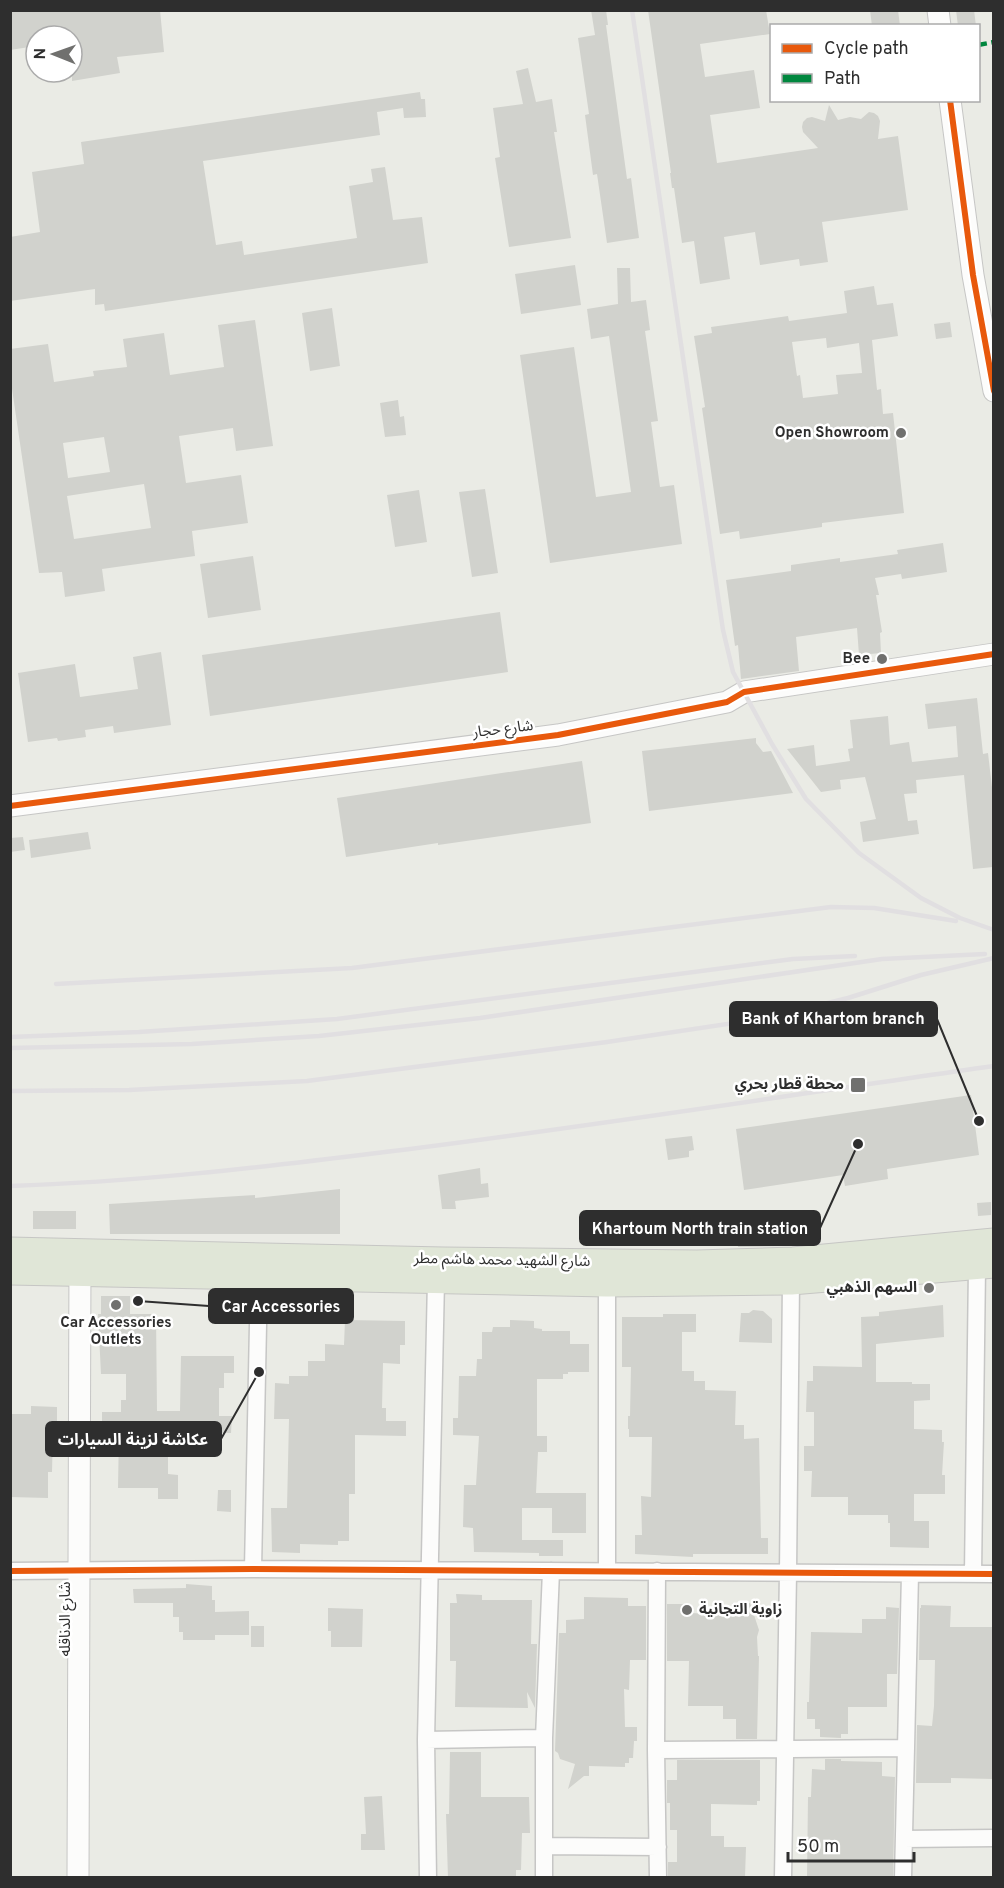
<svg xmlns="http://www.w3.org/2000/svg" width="1004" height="1888" font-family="Overpass,'Noto Sans Arabic',sans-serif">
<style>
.building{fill:#d1d2cd;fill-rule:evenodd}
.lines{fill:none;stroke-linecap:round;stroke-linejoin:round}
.minor-casing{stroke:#c6c6c5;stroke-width:19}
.tertiary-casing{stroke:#c6c6c5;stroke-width:23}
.primary-casing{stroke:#c6c6c4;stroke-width:29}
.minor{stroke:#fcfcfb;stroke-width:16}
.tertiary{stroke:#fcfcfb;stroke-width:21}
.primary{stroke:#e0e6d7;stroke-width:27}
.rail{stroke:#e1dfe1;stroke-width:4.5}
.quiet{stroke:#00873e;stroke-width:4.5;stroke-dasharray:9 4.5;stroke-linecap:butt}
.cycleway-casing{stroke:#fff;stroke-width:10}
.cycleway{stroke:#e8590c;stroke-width:6}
.poi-dot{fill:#70706e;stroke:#fff;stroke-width:2}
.labels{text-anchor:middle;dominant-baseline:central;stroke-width:5;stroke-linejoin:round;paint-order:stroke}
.poi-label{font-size:15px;font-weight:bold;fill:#2e2e2e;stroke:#fff;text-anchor:end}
.street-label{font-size:15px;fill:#2e2e2e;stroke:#fff}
.leader{fill:none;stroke:#2e2e2e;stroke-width:2}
.callout-dot{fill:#2e2e2e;stroke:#fff;stroke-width:2}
.callout{fill:#2e2e2e;stroke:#2e2e2e;stroke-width:2}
.callout-label{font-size:16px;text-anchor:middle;font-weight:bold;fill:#fff}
</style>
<rect width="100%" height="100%" fill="#eaebe5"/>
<!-- building -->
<path class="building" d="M10,10h150l4,42 -47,5 3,16 -48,8v-45h-36v10l-26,4z
M591,10h15l2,15h-2l21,154 4,-1 8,60 -32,5 -10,-69 -4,1 -8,-60 4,-1 -11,-76 17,-3z
M648,10h118l4,24 -70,10 5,33 49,-7 6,38 -50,7 7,48 101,-15 -15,-16 -1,-5 1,-5 4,-4 5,-1 13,4 4,-16 9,15 12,-3 11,2 8,-7 5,1 4,3 2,5 -2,18 20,-3 10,74 -86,12 6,40 -28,4 -1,-7 -39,6 -5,-33 -31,5 6,42 -30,5 -6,-43 -12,2 -8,-55h-2l-2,-15h1z
M870,10h28l2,16h-28z
M956,10h18l2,16h-18z
M528,68l8,34 16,-3 5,33h-3l17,106 -62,9 -14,-89 5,-1 -7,-49 30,-4 -7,-33z
M420,92l1,7h4l1,18 -22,1 -1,-10 -26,4 3,23 -177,26 13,84 26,-4 2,14 113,-17 -8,-52 24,-4 -2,-13 14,-2 8,53 29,-3 6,46 -323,48 -1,-7 -9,1v-16l-85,12v-64l30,-5 -8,-60 52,-8 -3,-22z
M575,265l6,40 -60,9 -6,-40z
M617,268h13l1,34 15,-2 4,30 -5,1 13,90 -7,1 9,65 14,-2 8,59 -132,19 -30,-208 54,-8 22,150 35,-5 -22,-156 -18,3 -4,-30 31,-5z
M874,286l3,19 16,-2 5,33 -26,4 5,50 4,-1 2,25 10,-1 11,100 -82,10v4l-82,12 -1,-8 -19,3 -18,-126 3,-1 -11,-71 18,-3 -1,-6 77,-11 1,5 58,-8 -3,-22zM826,338l1,10 32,-5 3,30 -26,2 2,19 -35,4 -3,-23 -3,1 -5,-34z
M332,308l8,58 -30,5 -8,-58z
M255,320l18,126 -37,5 -3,-23 -54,8 7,47 55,-8 7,48 -56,8 3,25 -93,13 3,22 -40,6 -3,-25 -23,1 -29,-198v-26l38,-5 6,38 40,-6 -1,-5 34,-4 -4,-28 41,-6 6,42 54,-8 -6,-42zM104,437l6,35 -42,6 -5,-35zM144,484l7,44 -77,11 -7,-43z
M950,322l2,15 -16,2 -2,-15z
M398,400l2,17 4,-1 2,19 -21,2 -5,-34z
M485,489l13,84 -26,4 -13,-85z
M419,490l8,52 -32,5 -8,-52z
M943,543l4,29 -45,7 -1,-5 -26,4 4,17h-3l6,37 -2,1 1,20 -22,2 -2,-27 -61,9 3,34 -58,8 -3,-34 -3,1 -9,-66 65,-9v-6l49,-7v4l58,-8 -1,-4z
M253,556l8,54 -53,8 -8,-54z
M500,612l8,60 -298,44 -8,-61z
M161,652l10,73 -57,8 -1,-7 -28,4 1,7 -28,4 -1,-3 -29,4 -10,-69 57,-9 5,33 58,-8 -5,-32z
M977,698l6,56 5,-1 5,43v71l-20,2 -9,-94 -48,5 1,13 -13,1 4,27 9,-1 2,14 -56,8 -3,-20 16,-3 -11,-42 -25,3 1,9 -20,3 -34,-43 27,-4 2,21 34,-5 -2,-12 5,-1 -3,-28 38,-4 2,29 19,-3 3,20 46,-5 -2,-31 -28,3 -3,-25z
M756,738v5l7,9 8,-1 22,42 -144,18 -7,-60z
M582,761l9,62 -153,22v-2l-92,14 -9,-59z
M88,832l3,17 -60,9 -2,-18z
M23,837l2,13 -15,2v-14z
M971,1095l8,60 -92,14 1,10 -43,7 -2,-11 -99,15 -8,-61z
M692,1136l2,14 -5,1v6l-21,3 -3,-21z
M480,1168l1,16 7,-1 1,14 -34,4 1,8h-14l-4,-34z
M340,1189v45h-230l-1,-30 146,-9v3z
M991,1202v13l-13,1 -1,-13z
M720,1210l1,26 -20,1v-10h-7l-1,-15z
M33,1211h43v18h-43z
M781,1230l1,16 -44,1 -1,-13z
M101,1296h29v18h26l1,97h23l1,-55h53v17h-10v15h-5v28h13l-1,17 -51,-1 -1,10h-11v32l10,1v24h-20v-11h-40l1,-56h-17v-20h19v-12h5v-26h-25l-3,-60h3z
M943,1305l1,32 -68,7v38h36v2h18v16l-16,1v28l28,1v12h2l-2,33h3v19h-31v27h15v27l-39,-1v-24h-2v-8h-40v-18h-37l1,-26h-8v-25h10v-34h-8l1,-31h6v-15l49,1 -1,-50 18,-1v-4z
M753,1310l10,1 9,8v24l-33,-1 2,-29h8z
M663,1314h33v18h-14v39h12v10h11v9l31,1 -1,34h9v14l15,-1 2,100h7v16h-75v3l-58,-3v-19h7l-1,-39 10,1 1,-60h-23v-8h-1v-13h2l1,-49h-9v-50h41z
M345,1320l60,1v24h-5v19l-17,-1 -1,45h4v13h20v15l-51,-1v59h-6v47h-11v4l-38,-1v9l-28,-1 -1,-44h16l2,-89h-15l1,-36 14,1v-8h19v-15h17v-17l19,1z
M510,1320l24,1v7l8,1v2h28v13h19v28h-21v2h-5v5h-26v57h10v16h-9l-2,41h50v40h-34v-25h-30v32h41v16h-24v-3l-65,-1 -1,-24 -10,-1 1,-42h12l3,-49 -26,-1v-17h5l1,-42h17l1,-17h5v-27h10l1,-5h17z
M31,1406l26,1v24h-4l-1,41h-4v26l-38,-1v-83h21z
M218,1490h13v22l-14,-1z
M186,1584l26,2v14h3v12l34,-1v24h-34v5h-32v-8h-4v-15h-6v-14h-39l-1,-14 53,-1z
M456,1594l26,1v5h50l-1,44h6l-2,64 -8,-16 1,16 -73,-1 1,-46h-6v-58h7z
M584,1597l44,1v8h18v54h-16l-1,30 -5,-1 1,38h12v14h-3l-1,17h-4v5h-4v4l-36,-1v10h-5l-16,13 7,-25 -15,-5 -2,-6 -3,-2 4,-118h7v-13l18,-1z
M732,1603h18l9,27 -2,7 1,19h1l-2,83h-21v-20h-13v-13h-35l1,-45h-22v-57h24v9l41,2z
M921,1605l30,1 -1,21h43v152l-42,-1v5h-35l1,-58 15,1 2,-20 1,-46h-16l1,-52h1z
M886,1607l13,1 -2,66h-10v33h-39v27h-7v4l-21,-1v-8h-5v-10h-8v-17h2l2,-70 51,1v-14h24z
M328,1608l35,1 -1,38h-31v-16h-3z
M251,1626h13v21h-13z
M450,1752h31v45h48l1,36h-8l-1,37h-5v8h-68l-2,-64h3z
M825,1759h16v2l41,1v14l13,1 -2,101h-86l1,-81h3l1,-28 13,1z
M677,1760h83v41h-3v4l-46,-1v32h13v11h22l-1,30 -77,1v-16h9v-32h-7v-27h-3v-23h10z
M382,1796l3,54h-24v-16h5l-2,-37z"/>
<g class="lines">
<!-- minor casing -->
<g class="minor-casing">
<path id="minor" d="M607,1283v288
M253,1569l6,-293
M10,1571l243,-2 741,5
M657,1571l-1,179 2,128
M973,1574l4,-307
M426,1740l118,-2
M656,1750l250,-2
M904,1839l90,-1
M545,1846l113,1
M428,1878l-2,-138 10,-460
M544,1878v-140l7,-167
M783,1878l5,-305 3,-292
M903,1878l7,-304"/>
</g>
<!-- tertiary casing -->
<g class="tertiary-casing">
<path id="tertiary" d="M938,10l2,16
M950,100l23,175 21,116
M10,806l548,-71 169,-33 17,-10 250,-38
M78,1878l2,-620"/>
</g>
<!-- primary casing -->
<g class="primary-casing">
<path id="primary" d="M10,1251l433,10 254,3 96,-3 201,-19
M10,1271l597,12 184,-2 203,-17"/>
</g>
<!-- minor -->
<use href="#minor" class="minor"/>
<!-- tertiary -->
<use href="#tertiary" class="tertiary"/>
<!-- primary -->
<use href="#primary" class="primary"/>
<!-- rail -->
<path class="rail" d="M632,10l91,620 10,42 39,72 34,55 53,54 62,45 39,20 34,12
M56,984l296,-16 479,-61 43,1 82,13
M10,1037l129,-5 198,-13 456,-60 62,-3
M10,1048l182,-4 127,-8 161,-18 402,-59 103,-5
M10,1091l119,-1 178,-9 300,-39 160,-24 81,-20 73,-23 73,-17
M10,1186c123,-4 246,-18 367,-33 206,-25 411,-58 617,-87"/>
<!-- quiet -->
<path class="quiet" d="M978,45l16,-3"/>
<!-- cycleway casing -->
<g class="cycleway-casing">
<path id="cycleway" d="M950,100l23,175 21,116
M10,806l548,-71 169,-33 17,-10 250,-38
M10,1571l243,-2 741,5"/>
</g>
<!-- cycleway -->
<use href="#cycleway" class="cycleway"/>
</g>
<!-- markers -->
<g class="poi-dot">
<circle cx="901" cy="433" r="6"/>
<circle cx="882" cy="659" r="6"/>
<rect x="850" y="1077" width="16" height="16" rx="3"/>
<circle cx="929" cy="1288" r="6"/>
<circle cx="116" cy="1305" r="6"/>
<circle cx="687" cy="1610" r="6"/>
</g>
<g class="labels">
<!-- poi labels -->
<g class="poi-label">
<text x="889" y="433">Open Showroom</text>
<text x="870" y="659">Bee</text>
<text x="844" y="1085">محطة قطار بحري</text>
<text x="917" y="1288">السهم الذهبي</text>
<text x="116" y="1323" text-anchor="middle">Car Accessories<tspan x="116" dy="17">Outlets</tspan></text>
<text x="699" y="1610" text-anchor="start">زاوية التجانية</text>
</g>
<!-- street labels -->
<g class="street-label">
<text transform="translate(503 730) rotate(-7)">شارع حجار</text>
<text transform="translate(502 1261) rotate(1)">شارع الشهيد محمد هاشم مطر</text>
<text transform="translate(66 1619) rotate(-90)">شارع الدناقله</text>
</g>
</g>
<!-- callouts -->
<path class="leader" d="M979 1121L937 1019M858 1144L820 1228M138 1301L209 1306M259 1372L221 1439"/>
<g class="callout-dot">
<circle cx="979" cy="1121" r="6"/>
<circle cx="858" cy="1144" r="6"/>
<circle cx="138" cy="1301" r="6"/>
<circle cx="259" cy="1372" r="6"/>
</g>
<g class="callout">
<rect x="730" y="1002" width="207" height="34" rx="6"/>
<rect x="580" y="1211" width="240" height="34" rx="6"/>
<rect x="209" y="1289" width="144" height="34" rx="6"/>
<rect x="46" y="1422" width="175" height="34" rx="6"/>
</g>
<g class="callout-label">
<text x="833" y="1024">Bank of Khartom branch</text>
<text x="700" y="1234">Khartoum North train station</text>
<text x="281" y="1312">Car Accessories</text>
<text x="133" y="1445">عكاشة لزينة السيارات</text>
</g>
<!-- border -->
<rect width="1004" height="1888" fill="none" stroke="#2e2e2e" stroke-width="24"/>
<!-- legend -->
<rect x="770" y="24" width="210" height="78" fill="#ffffff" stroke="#ababab" stroke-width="1.5"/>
<rect x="782" y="44" width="30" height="9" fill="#e8590c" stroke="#ababab" stroke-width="1.5"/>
<text x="824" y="54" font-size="18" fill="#2e2e2e">Cycle path</text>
<rect x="782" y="74" width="30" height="9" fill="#00873e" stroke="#ababab" stroke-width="1.5"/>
<text x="824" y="84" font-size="18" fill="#2e2e2e">Path</text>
<!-- north arrow -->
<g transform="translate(54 54) rotate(271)"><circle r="28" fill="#ffffff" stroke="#ababab" stroke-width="1.5"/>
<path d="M0-4.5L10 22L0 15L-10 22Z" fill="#70706e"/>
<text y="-9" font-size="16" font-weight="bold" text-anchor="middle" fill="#2e2e2e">N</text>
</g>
<!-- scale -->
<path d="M788 1852v9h126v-9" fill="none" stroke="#2e2e2e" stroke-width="3"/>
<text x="797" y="1852" font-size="18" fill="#2e2e2e" stroke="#ffffff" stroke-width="4.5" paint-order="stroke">50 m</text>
</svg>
